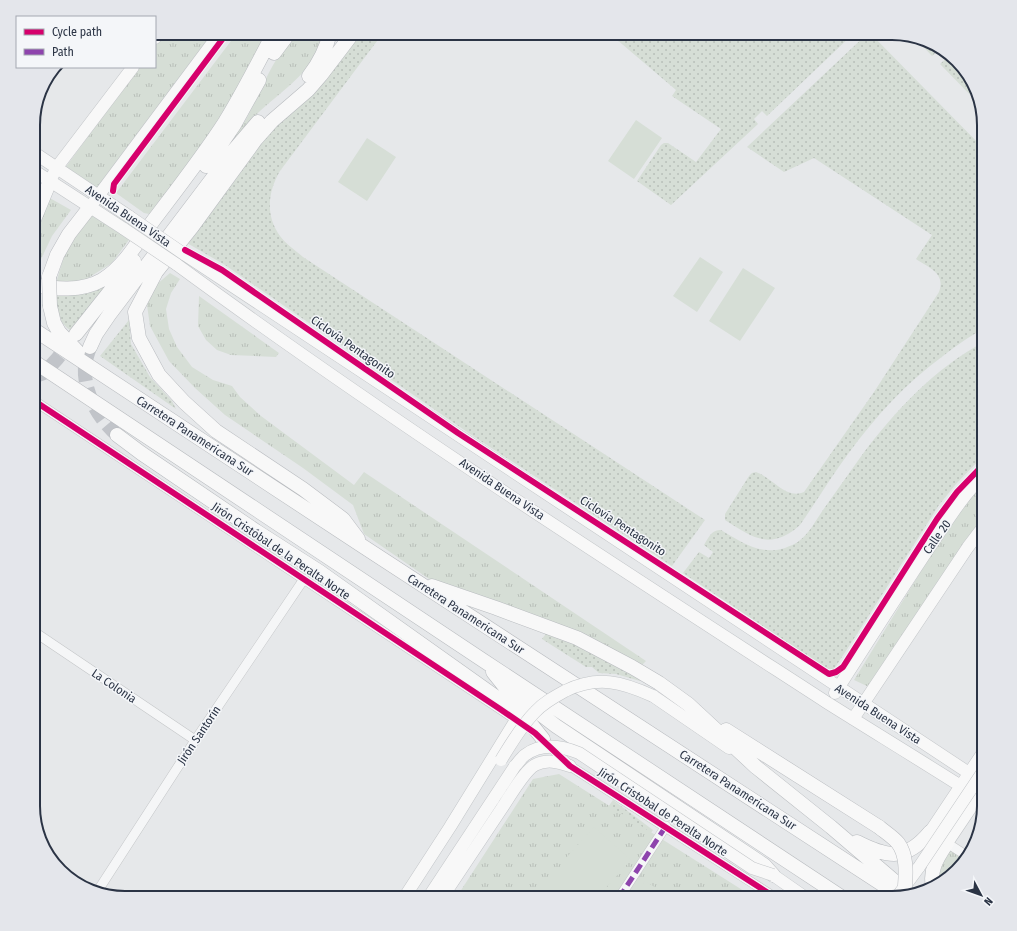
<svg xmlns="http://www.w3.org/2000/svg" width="1017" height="931" font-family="'Fira Sans Condensed',sans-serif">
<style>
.grass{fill:url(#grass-dots)}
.park{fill:url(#park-tufts)}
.pitch{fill:#d6ded6}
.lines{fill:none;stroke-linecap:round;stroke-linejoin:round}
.highway-tunnel{stroke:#c1c4c9;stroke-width:14;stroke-dasharray:14 7;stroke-linecap:butt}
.minor-casing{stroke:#c4c6c8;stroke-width:10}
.major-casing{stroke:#c2c5c8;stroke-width:13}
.highway-casing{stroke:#b8bbbf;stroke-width:15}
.minor{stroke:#f5f6f7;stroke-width:9}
.major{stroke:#f8f8f8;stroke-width:12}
.highway{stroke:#f8f8f8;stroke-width:14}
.major-bridge-casing{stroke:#c2c5c8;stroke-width:13;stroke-linecap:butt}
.highway-bridge-casing{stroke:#b8bbbf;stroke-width:15;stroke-linecap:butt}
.major-bridge{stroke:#f8f8f8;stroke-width:12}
.highway-bridge{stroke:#f8f8f8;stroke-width:14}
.quiet{stroke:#8e44ad;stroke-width:5;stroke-dasharray:10 5;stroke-linecap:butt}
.cycleway-casing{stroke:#f4f6f9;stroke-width:8}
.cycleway{stroke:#d6006c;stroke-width:6}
.labels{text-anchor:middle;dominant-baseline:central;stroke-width:3;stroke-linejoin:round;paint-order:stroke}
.street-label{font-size:12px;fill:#2b3445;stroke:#f4f6f9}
.rim{fill:none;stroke:#2b3445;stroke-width:2}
</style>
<defs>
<pattern id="grass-dots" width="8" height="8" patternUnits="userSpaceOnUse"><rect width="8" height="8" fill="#d6ded6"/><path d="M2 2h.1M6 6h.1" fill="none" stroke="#b8bfb9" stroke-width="1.8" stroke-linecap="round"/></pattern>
<pattern id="park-tufts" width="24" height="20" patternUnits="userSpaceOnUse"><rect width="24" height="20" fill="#d6ded6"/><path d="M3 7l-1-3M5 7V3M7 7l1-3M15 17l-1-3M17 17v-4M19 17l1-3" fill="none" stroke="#b8bfb9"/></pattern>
</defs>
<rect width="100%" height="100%" fill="#e6e8ea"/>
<!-- grass -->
<path class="grass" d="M361,33h22l-103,138c-12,20 -15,45 0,65 6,8 15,14 23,21l402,263 -33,46 -202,-132 -245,-169 -38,-22 78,-106 16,-18 40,-33z
M609,33h245l-87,83 -5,-5 -8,8 4,5 -87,81 -34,-24 24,-36 3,-2h4l28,19 25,-33 -49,-33 4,-6z
M868,33h2l114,116v180c-15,7 -28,17 -41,27 -37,27 -68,61 -95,98 -17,23 -32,48 -48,71 -29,26 -47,13 -75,-5v-6l24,-38 3,-3 4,-1c16,5 30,28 48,20l70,-100 65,-100c7,-19 -10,-24 -23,-33l16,-24 -118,-77 -30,14 -37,-25z
M915,38l12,2 13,9 -8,7z
M950,55l7,5 20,30 4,16 -41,-42z
M113,279l-43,51c-12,-8 -13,-21 -14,-35 24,2 37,-5 57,-16z
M129,320l2,24 19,33 22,24 4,8 -76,-53z
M984,342v113l-28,29 -17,21 -82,129 -23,35h-7l-144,-96 16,-21 10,6 4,-6 -9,-7c4,-7 8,-16 17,-15 20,12 40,26 64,18 4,-2 11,-4 14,-7 10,-7 17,-21 24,-31 13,-18 26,-37 39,-55 33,-44 73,-87 122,-113z
M548,631l47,22 46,25 -1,3 -24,-7 -17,-1 -7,-6h-6l-44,-28z
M613,800l40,30 -19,27 -38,-33z"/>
<!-- park -->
<path class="park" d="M164,33h46l2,2 -115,153 -32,-20 74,-101h16v-21z
M237,33h32l-48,88 -72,93 -5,-1 -28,-20z
M298,33h25c-5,35 -39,56 -63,78 -13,12 -23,25 -34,39l-2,-1c7,-9 15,-18 21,-28 16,-28 28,-67 53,-88z
M48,197l23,13 -19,26 -19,40v-40z
M92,212l39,25 -19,26 -27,17 -29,3 11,-37z
M170,273l10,6 -9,14 -5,16 3,20 8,18 15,20 21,13 19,6 8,11 21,19 93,69 10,-13 282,189 -4,4 -210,-84 -68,-47 -11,-29 -50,-37 -78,-53 -30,-27 -26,-27 -19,-35 -3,-21 9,-20z
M199,296l80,57 -3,4 -45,-2 -14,-5 -11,-10 -8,-14z
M984,483v32l-115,172 -15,-7 93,-151 30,-39z
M559,774l196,124h-299l77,-119z
M946,851h8l11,9 -8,11 -19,13v-17z"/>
<!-- pitch -->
<path class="pitch" d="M636,120l26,18 -28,41 -26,-18z
M367,138l29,19 -29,44 -29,-19z
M700,257l23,15 -26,40 -24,-16z
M743,268l32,20 -35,53 -31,-20z
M594,827l37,33 -28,31 3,3 -4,4h-51l-9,-8 26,-30 -2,-2z
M645,881l27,17h-38z"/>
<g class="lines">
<!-- highway-tunnel -->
<path class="highway-tunnel" d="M90,347c-2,6 -4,12 -5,18 -2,27 13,53 32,70
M33,377l11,-4 13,-14 14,-18"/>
<!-- minor casing -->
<g class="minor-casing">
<path id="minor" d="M33,400l488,323
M33,631l162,109
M548,744l22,22 206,132
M947,843l20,13
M97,892l97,-150 110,-163
M619,898l47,-72"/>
</g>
<!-- major casing -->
<g class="major-casing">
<path id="major" d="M155,38l4,-5
M33,152l97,65
M33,170l91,59
M50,181l7,-14 76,-100
M90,207l130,-174
M184,254l800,529
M176,264c211,155 431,296 650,438 51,32 102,63 152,95
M835,693c31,-48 62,-97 94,-145 17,-25 33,-52 55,-73
M653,696l76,52
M853,719l115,-172 16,-21
M930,832l54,-81
M947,843l35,-52
M773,875l33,23
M905,886l14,-19
M404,898l46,-71 66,-107
M428,898l87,-132
M442,898c20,-30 40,-60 60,-90 7,-10 22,-37 33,-43 12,-6 23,-3 35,1"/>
</g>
<!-- highway casing -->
<g class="highway-casing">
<path id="highway" d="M353,33l-32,42 -13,15 -36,31 -16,18 -64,88 -36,45 -21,40 4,26 20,37 25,27 32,29 87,58 40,30 15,20
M274,53l15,-20
M309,76c10,-13 17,-26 21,-43
M206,166l28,-41 25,-45
M33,222l17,-41
M49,277l8,-22 12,-21 21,-27
M33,285c22,4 48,7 69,-5 22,-13 36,-39 51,-59 25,-33 50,-65 72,-99 16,-26 30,-53 44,-80l7,-9
M50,306l4,17 5,9 19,20
M33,329l331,218 536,349
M76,334l58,-73
M90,347l6,-13 13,-19 125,-165 24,-28
M33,361l451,300 359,237
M117,435l24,18 115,78 64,41 197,140 14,12 12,15
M432,586l64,22 81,30 55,29 27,16 29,21 68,63 75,60 75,64 3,4
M493,672l12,15 51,39 208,139 9,10
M726,730l153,97
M857,842c31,16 49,19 73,-10
M933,887c-4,-18 5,-30 14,-44"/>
</g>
<!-- minor -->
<use href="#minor" class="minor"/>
<!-- major -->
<use href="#major" class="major"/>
<!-- highway -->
<use href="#highway" class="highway"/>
<!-- major-bridge casing -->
<g class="major-bridge-casing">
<path id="major-bridge" d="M130,217l54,37
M124,229l52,35
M501,760c10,-16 20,-34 34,-48 8,-9 19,-15 30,-21 33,-16 57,-9 88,5
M515,766c3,-3 6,-8 10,-11 17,-13 37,-9 54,-2l173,115 21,7
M919,867l65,-97
M897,897l8,-11"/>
</g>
<!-- highway-bridge casing -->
<g class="highway-bridge-casing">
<path id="highway-bridge" d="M49,277l1,29
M879,827c6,5 14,10 19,16 9,12 8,30 7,43"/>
</g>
<!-- major-bridge -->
<use href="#major-bridge" class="major-bridge"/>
<!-- highway-bridge -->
<use href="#highway-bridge" class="highway-bridge"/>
<!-- quiet -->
<path class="quiet" d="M619,898l47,-72"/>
<!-- cycleway casing -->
<g class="cycleway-casing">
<path id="cycleway" d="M113,191l1,-7 113,-151
M185,250l37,20 236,163 371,241 7,-2 7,-5 94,-148 20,-27 27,-28
M33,400l467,309 35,24 35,33 206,132"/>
</g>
<!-- cycleway -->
<use href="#cycleway" class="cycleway"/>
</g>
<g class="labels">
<!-- street labels -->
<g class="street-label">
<text transform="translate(128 216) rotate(34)">Avenida Buena Vista</text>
<text transform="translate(353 347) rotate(35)">Ciclovía Pentagonito</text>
<text transform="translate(195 436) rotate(33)">Carretera Panamericana Sur</text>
<text transform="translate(502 489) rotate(34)">Avenida Buena Vista</text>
<text transform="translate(623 526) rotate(33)">Ciclovía Pentagonito</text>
<text transform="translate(937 537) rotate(-55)">Calle 20</text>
<text transform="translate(281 551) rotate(34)">Jirón Cristóbal de la Peralta Norte</text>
<text transform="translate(466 614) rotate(33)">Carretera Panamericana Sur</text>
<text transform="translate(114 686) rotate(34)">La Colonia</text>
<text transform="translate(878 714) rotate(33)">Avenida Buena Vista</text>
<text transform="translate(199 735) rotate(-56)">Jirón Santorín</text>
<text transform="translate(738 790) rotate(33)">Carretera Panamericana Sur</text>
<text transform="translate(663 812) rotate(33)">Jirón Cristobal de Peralta Norte</text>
</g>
</g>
<!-- crop -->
<path d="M0 0H1017V931H0ZM125 40H892A85 85 0 0 1 977 125V806A85 85 0 0 1 892 891H125A85 85 0 0 1 40 806V125A85 85 0 0 1 125 40Z" fill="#e4e6eb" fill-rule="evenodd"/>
<path class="rim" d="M125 40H892A85 85 0 0 1 977 125V806A85 85 0 0 1 892 891H125A85 85 0 0 1 40 806V125A85 85 0 0 1 125 40Z"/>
<!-- legend -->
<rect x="16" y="16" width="140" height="52" fill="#f4f6f9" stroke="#a4a8b1"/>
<rect x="24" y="29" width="20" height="6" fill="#d6006c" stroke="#a4a8b1"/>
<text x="52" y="36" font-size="12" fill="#2b3445">Cycle path</text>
<rect x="24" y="49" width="20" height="6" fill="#8e44ad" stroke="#a4a8b1"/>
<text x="52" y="56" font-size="12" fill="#2b3445">Path</text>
<!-- north arrow -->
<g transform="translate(981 895) rotate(131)" stroke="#f4f6f9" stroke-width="3" paint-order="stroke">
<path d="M0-3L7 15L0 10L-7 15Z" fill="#2b3445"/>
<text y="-6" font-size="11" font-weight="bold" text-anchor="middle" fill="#2b3445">N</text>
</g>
</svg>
